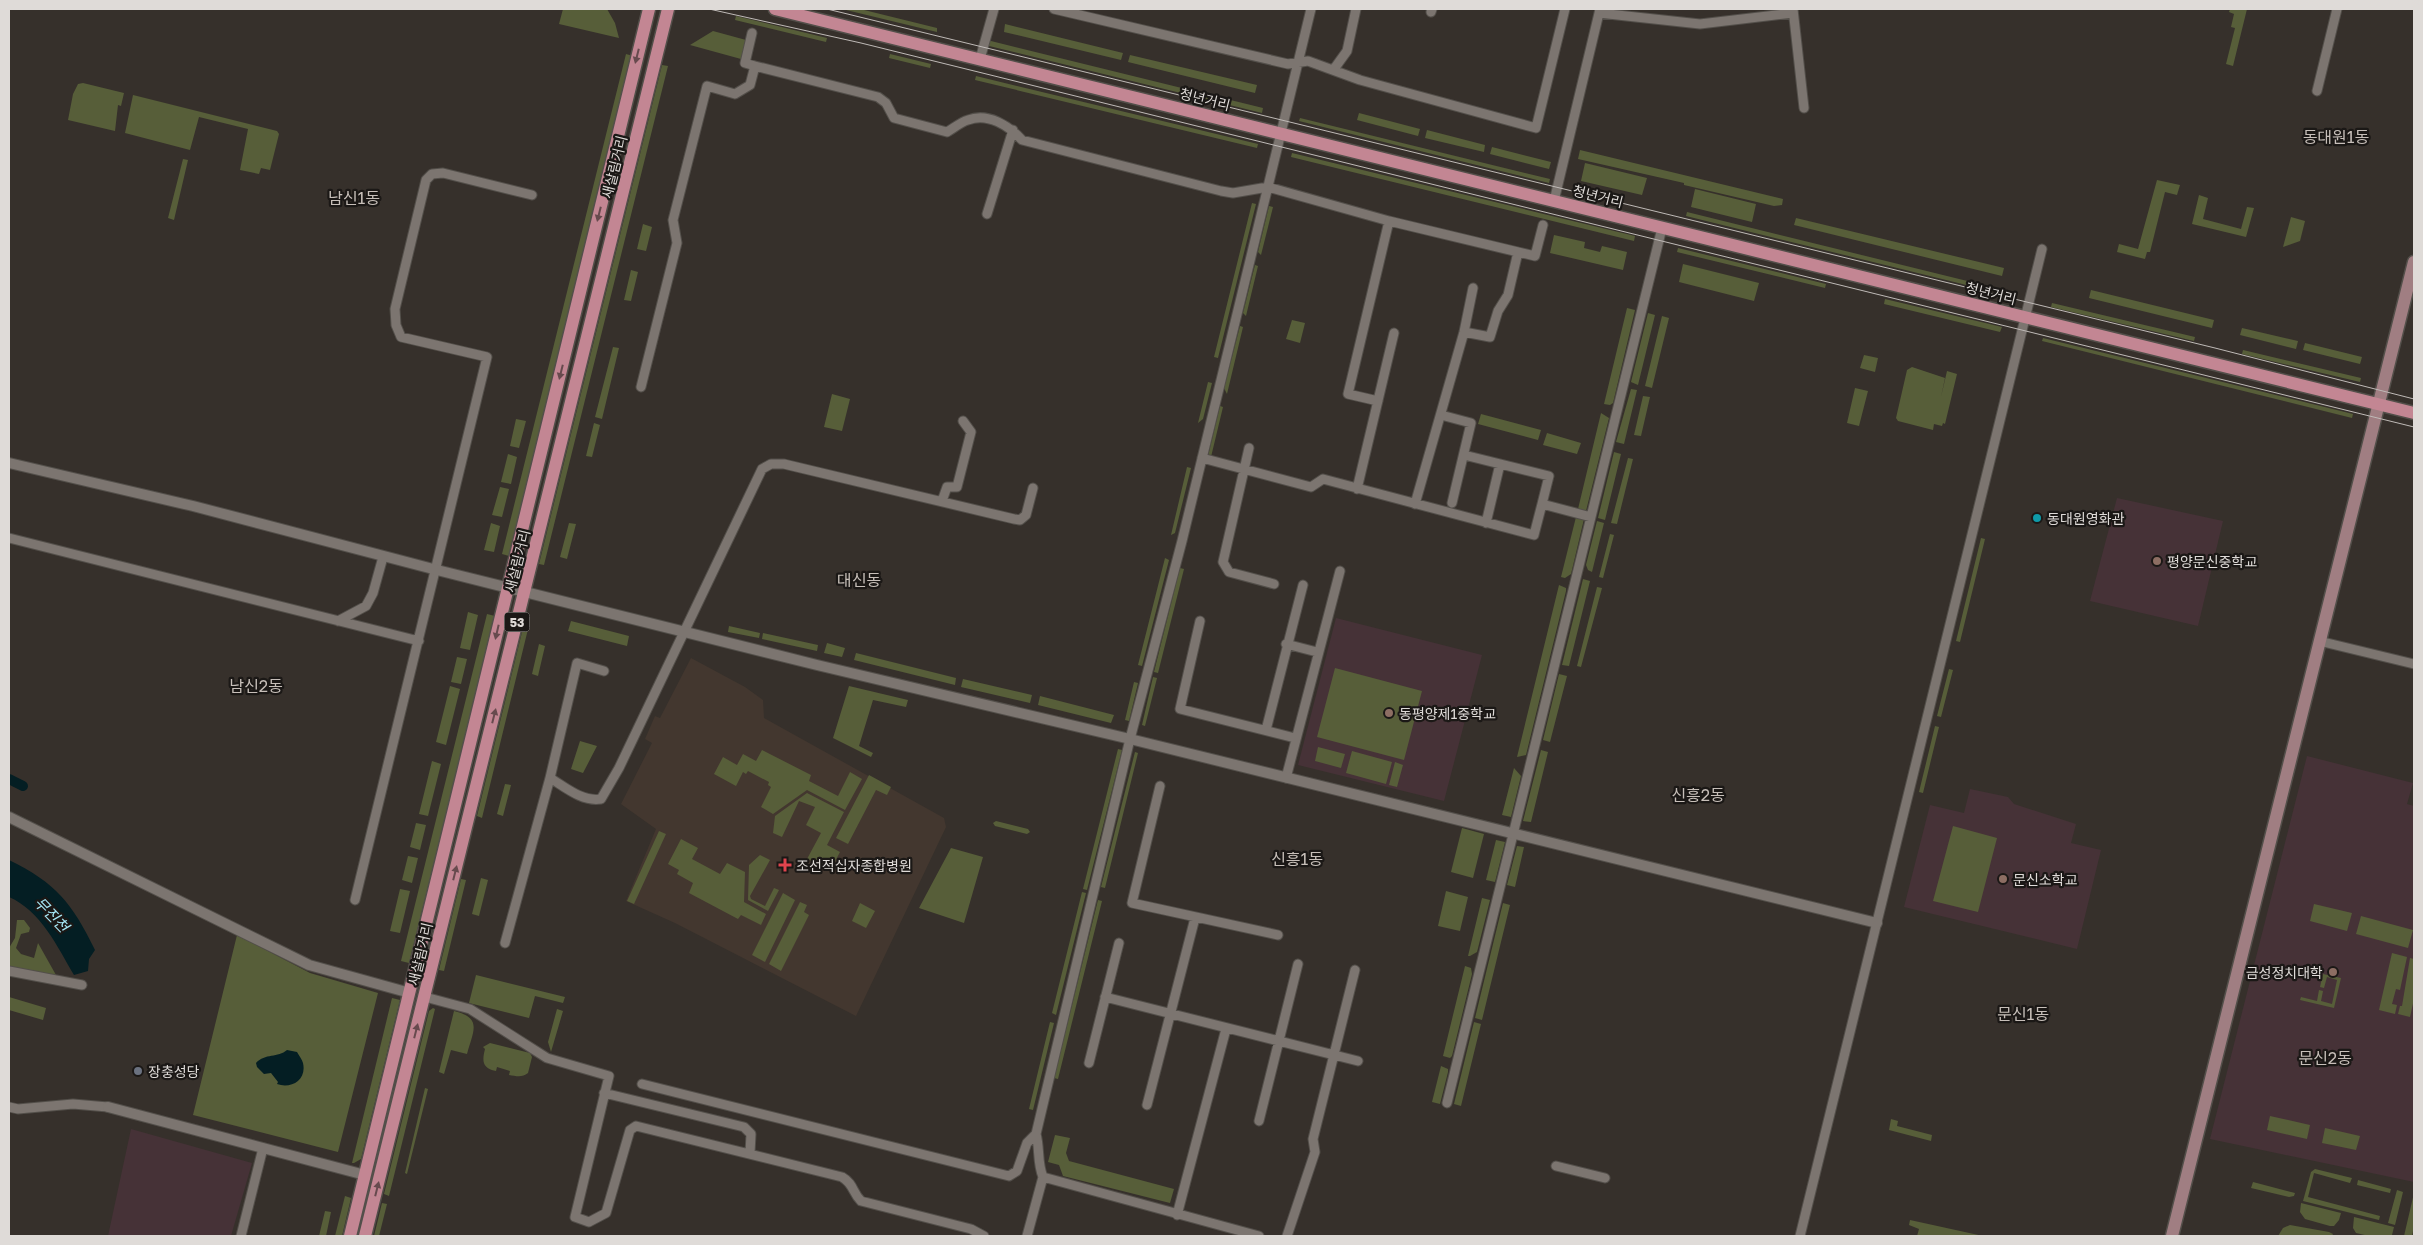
<svg xmlns="http://www.w3.org/2000/svg" width="2423" height="1245" font-family="'Golos Text','Noto Sans KR',sans-serif">
<style>
.built{fill:#43372f}
.education{fill:#463237}
.green{fill:#575e39}
.water{fill:#041e23}
.lines{fill:none;stroke-linecap:round;stroke-linejoin:round}
.canal{stroke:#041e23;stroke-width:10}
.minor-casing{stroke:#534f4a;stroke-width:11}
.tertiary-casing{stroke:#534f4a;stroke-width:12}
.secondary-casing{stroke:#534f4a;stroke-width:15}
.primary-casing{stroke:#534f4a;stroke-width:15}
.minor{stroke:#7c7570;stroke-width:9}
.tertiary{stroke:#7c7570;stroke-width:10}
.secondary{stroke:#a07e82;stroke-width:12}
.primary{stroke:#c38693;stroke-width:12}
.tram{stroke:#bfbab7;stroke-width:1}
.oneway{fill:#674a4e}
.culture-dot{fill:#0f9aa8;stroke:#1b1816;stroke-width:2}
.education-dot{fill:#8d6e63;stroke:#1b1816;stroke-width:2}
.health-dot{fill:#e0444e;stroke:#1b1816;stroke-width:2}
.worship-dot{fill:#6b7280;stroke:#1b1816;stroke-width:2}
.labels{text-anchor:middle;dominant-baseline:central;stroke-width:4.5;stroke-linejoin:round;paint-order:stroke}
.shield{fill:#1b1816;stroke:#a4a09e;stroke-width:1}
.shield-label{font-size:12px;font-weight:bold;fill:#dfdbd8}
.street-label{font-size:14px;fill:#dfdbd8;stroke:#1b1816}
.poi-label{font-size:14px;fill:#dfdbd8;stroke:#1b1816;text-anchor:start}
.water-label{font-size:15px;font-style:italic;fill:#a7e9f7;stroke:#1b1816}
.quarter-label{font-size:16px;fill:#c7bfb9;stroke:#1b1816}
</style>
<rect width="100%" height="100%" fill="#36302b"/>
<!-- built -->
<path class="built" d="M691,658l54,29 18,13 1,18 180,100 2,9 -90,189 -181,-93 -49,-22 30,-72 -35,-25 31,-61 -7,-4 10,-23 5,2z"/>
<!-- education -->
<path class="education" d="M2117,498l106,23 -25,105 -108,-25z
M1336,618l146,37 -38,146 -146,-36z
M2307,756l106,27 -6,21 7,2v376l-204,-43z
M1970,789l38,8 6,7 62,20 -5,19 30,7 -24,99 -173,-42 26,-102 34,8z
M131,1129l121,34 -21,73h-123z"/>
<!-- green -->
<path class="green" d="M563,9h44l8,14 4,15 -60,-14z
M842,9h18l77,19v4z
M2230,9h17l-14,57 -7,-2 9,-36 -4,-1 3,-13 -5,-2z
M736,16l91,22 -1,4 -91,-22z
M1005,24l118,29 -2,7 -117,-28z
M713,31l33,9 -5,19 -51,-14z
M987,40l276,68 -1,5 -277,-68z
M626,54l7,2 -124,500 -7,-2z
M890,54l41,10 -1,4 -41,-10z
M1130,55l127,30 -2,8 -127,-31z
M662,65l6,1 -124,499 -5,-1z
M976,76l282,68 -1,4 -282,-68z
M83,83l41,10 -3,13 -3,-1 -3,26 -47,-11 5,-26 5,-10z
M133,95l144,36 2,3 -9,36 -9,-2 -2,6 -19,-4 8,-41 -49,-12 -9,33 -65,-17z
M1359,113l61,16 -2,7 -61,-16z
M1300,118l250,61 -1,4 -250,-62z
M1427,130l58,15 -1,7 -59,-14z
M1492,147l59,15 -2,7 -59,-15z
M1580,150l203,49 -1,6 -8,1 -90,-21v-2l-106,-24z
M1292,153l343,83 -1,5 -343,-84z
M183,159l5,1 -14,60 -6,-2z
M1585,163l62,15 -5,17 -61,-14z
M2157,180l23,5 -3,10 -12,-3 -15,60h-3l-2,7 -28,-7 2,-8 19,5z
M1695,189l61,15 -4,18 -61,-15z
M2199,195l9,3 -5,21 38,10 6,-22 7,1 -8,29 -54,-13z
M1252,203l4,1 -38,154 -4,-1z
M1269,206l4,1 -12,48 -3,-3z
M1687,212l325,80 -1,4 -325,-80z
M2291,217l14,4 -5,20 -17,6z
M1796,218l208,50 -2,8 -208,-51z
M643,224l9,3 -6,24 -9,-2z
M1554,235l31,7 -1,6 16,4 2,-6 25,6 -4,18 -73,-17z
M1678,248l148,36 -1,4 -148,-36z
M1683,264l76,19 -5,18 -75,-19z
M1255,265l3,1 -12,50 -3,-3z
M631,270l7,2 -7,29 -7,-1z
M2091,290l123,30 -2,8 -123,-30z
M1885,299l117,28 -2,5 -116,-28z
M2052,303l143,34 -1,4 -143,-34z
M1627,308l8,2 -22,93 -3,2 -6,-1z
M1648,313l7,2 -17,70 -7,-3z
M1662,316l7,2 -17,70 -7,-2z
M1292,320l13,3 -5,20 -14,-4z
M1240,326l3,1 -16,67 -3,-6z
M2242,328l56,13 -2,8 -56,-14z
M2043,338l310,76 -1,4 -310,-77z
M2305,343l57,14 -2,7 -57,-14z
M613,347l6,1 -17,71 -7,-2z
M2243,350l118,28 -1,4 -118,-28z
M1864,355l14,3 -3,14 -15,-4z
M1912,367l33,11 -4,19 6,-26 10,3 -12,50 -2,-1 -1,3 -8,-2 -1,6 -35,-9 -2,-3 11,-48z
M1208,382l4,1 -9,36 -5,4z
M1855,388l13,3 -9,35 -12,-3z
M1631,389l6,1 -13,54 -8,-2z
M832,394l18,5 -8,32 -18,-4z
M1643,396l7,1 -9,39 -7,-1z
M1220,406l3,1 -12,50 -3,-1z
M1601,413l8,5 -23,93 -8,-2z
M1481,414l60,16 -3,10 -60,-16z
M516,419l10,2 -7,27 -9,-2z
M594,423l6,2 -8,32 -6,-1z
M1547,433l34,10 -4,11 -34,-9z
M1614,452l7,2 -16,66 -7,-2z
M508,454l9,3 -6,27 -10,-2z
M1628,458l5,1 -16,65 -6,-1z
M1187,467l4,1 -16,65 -4,2z
M500,487l9,2 -7,28 -10,-2z
M1576,517l8,2 -13,55 -6,4 -4,-1z
M1597,521l7,2 -12,49 -4,-2 -2,-5z
M491,523l9,3 -6,26 -10,-2z
M569,523l7,1 -9,35 -7,-2z
M1610,534l4,1 -11,43 -4,-1z
M1981,538l4,1 -25,103 -4,-1z
M1165,558l4,2 -27,106 -4,-1z
M1180,568l4,1 -26,104 -4,-1z
M1583,579l7,2 -21,85 -7,-1z
M1559,585l7,3v3l-40,164 -9,2z
M1597,587l5,1 -21,79 -4,-1z
M468,612l10,3 -8,35 -10,-2z
M487,614l8,2 -86,347 -8,-2z
M571,621l58,15 -2,10 -59,-15z
M524,624l5,1 -47,193 -5,-2z
M729,626l31,7 -1,5 -31,-6z
M763,633l55,12 -1,6 -55,-12z
M827,643l18,5 -3,9 -18,-4z
M539,644l6,2 -7,30 -6,-2z
M856,653l100,25 -1,7 -101,-25z
M457,657l10,2 -6,25 -10,-2z
M1335,668l87,23 -18,69 -87,-23z
M1949,669l4,1 -12,47 -4,-1z
M1559,674l8,2 -17,66 -7,-2z
M1153,677l4,1 -12,48 -3,-1z
M963,679l69,16 -2,8 -69,-16z
M1134,682l4,1 -9,38 -4,-1z
M450,686l10,3 -14,56 -10,-3z
M849,686l59,14 -2,7 -33,-7 -14,46 14,7 -2,4 -38,-19z
M1040,696l74,19 -3,8 -73,-18z
M1935,726l4,1 -16,66 -4,-1z
M580,741l17,5 -14,27 -12,-4z
M1318,747l27,7 -4,14 -26,-7z
M1118,749l4,1 -35,140 -4,-1z
M762,750l49,25 -2,6 29,15 12,-24 12,7 -17,31 -38,-20 -34,24 -12,-7 10,-20 -3,-2 1,-3 -21,-11 -2,3 -3,-2 -7,14 -22,-12 9,-17 14,8 6,-11 13,7z
M1541,750l7,2 -17,70 -8,-1z
M1352,751l40,11 -6,22 -40,-11z
M1135,752l3,1 -33,135 -4,-1z
M432,761l9,3 -13,52 -9,-2z
M1395,762l8,3 -6,22 -8,-2z
M1514,768l7,8 -10,41 -9,-2z
M869,775l22,12 -4,8 -11,-5 -28,54 -12,-6z
M505,784l6,1 -8,31 -6,-2z
M807,793l37,19 -17,33 13,7 -10,19 -23,-12 14,-26 -15,-8 9,-18 -16,-6 -17,36 -9,-4 2,-17z
M996,821l32,8 2,3 -3,2 -32,-8 -2,-3z
M416,823l10,2 -6,25 -10,-3z
M1953,826l44,12 -19,74 -45,-11z
M1462,828l22,6 -11,44 -22,-6z
M659,831l7,3 -32,70 -7,-3z
M681,839l17,9 -6,11 28,15 7,-11 18,9 -1,30 22,12 -5,11 -20,-10 -3,4 -49,-26 4,-10 -16,-9 2,-4 -11,-6z
M1496,840l9,2 -10,40 -9,-2z
M1517,846l7,1 -9,40 -8,-2z
M951,848l32,9 -19,66 -45,-15z
M760,855l10,5 -20,36 1,3 14,7 9,-18 5,2 -11,21 -20,-11 1,-35z
M408,856l10,2 -6,25 -10,-3z
M481,878l7,2 -9,36 -7,-2z
M461,879l5,1 -22,91 -5,-1z
M400,889l10,2 -10,42 -10,-2z
M1446,891l22,6 -8,34 -22,-5z
M1082,892l4,1 -30,122 -4,-2z
M783,893l12,7 -30,62 -13,-7z
M1482,898l8,2 -13,52 -7,4h-2z
M1098,900l4,1 -44,178 -4,-1z
M800,902l7,3 -3,7 5,3 -28,56 -12,-7z
M860,903l15,8 -9,17 -14,-7z
M1503,903l7,2 -28,115 -7,-2z
M2314,904l38,9 -5,18 -37,-10z
M2361,916l52,14 -5,18 -52,-14z
M17,920h7l6,8 -1,4 -8,2 -5,14 5,6 13,4 4,-15 18,32 -10,1 -37,-9v-19l6,-10z
M237,935l73,38 68,20 -40,159 -145,-37z
M2392,953l15,4 -7,33 -4,-1 -4,15 5,1 -2,9 -16,-4z
M2410,958l4,1v40l-4,18 -12,-3 2,-8h2z
M1465,966l6,2 1,6 -20,82 -2,2 -7,-2z
M2323,974l18,4 -7,30 -34,-8 1,-3 16,4 2,-11 4,1 -2,10 11,3 5,-24 -10,-3 -3,11 -4,-1z
M476,975l89,22 -2,6 -28,-7 -6,22 -60,-15z
M9,997l37,11 -3,12 -34,-10z
M392,998l8,2 -39,159 -7,4h-2z
M433,1008l2,1 -46,187 -5,-2 45,-183z
M557,1009l6,2 -12,41 -3,-10z
M454,1011c29,7 19,20 13,43l-16,-4 -7,24 -5,-2z
M1050,1022l4,1 -21,87 -4,-1z
M1474,1022l7,2 -20,82 -7,-2z
M490,1043l40,10 2,4 -4,16c-6,5 -12,3 -19,2l1,-4 -13,-4 -1,4c-14,-3 -14,-10 -11,-22l-2,-2z
M1441,1066l7,3v3l-8,32 -8,-2z
M425,1088l3,1 -21,85 -2,-1z
M2270,1116l40,9 -3,14 -40,-9z
M1891,1119l7,2 -1,5 35,9 -1,6 -42,-11z
M2325,1128l35,8 -4,14 -34,-7z
M1055,1135l15,3 -4,15 3,8 105,28 -4,14 -107,-27 -4,-11 -11,-3z
M2315,1169l37,9 -2,5 -36,-10 -6,24 72,19 -1,4 -76,-19 8,-29z
M2358,1180l33,9 -1,4 -33,-8z
M2253,1182l42,11 -1,3 -5,1 -38,-9z
M2397,1190l6,2 -8,33 -7,-2z
M2414,1193v33l-2,10h-8z
M345,1196l6,2 -9,38h-7z
M382,1203l5,1 -8,32h-5z
M2301,1203l40,10 -2,7 -5,6h-4l-25,-7 -5,-7z
M325,1211l6,1 -5,24h-7z
M2354,1217l40,10 -2,8 -23,1 -13,-3 -3,-5z
M1910,1220l73,16h-66l2,-7 -10,-4z
M2290,1225l39,7 4,2 -1,2h-54l5,-8z"/>
<!-- water -->
<path class="water" d="M9,860c47,23 63,43 86,90l-6,9 -1,12 -14,4c-17,-29 -33,-64 -65,-78z
M287,1050l10,2c2,4 5,7 6,11 4,17 -12,26 -26,21l1,-2 -7,-9 -7,1 -7,-7 -1,-4c9,-10 22,-5 31,-13z"/>
<g class="lines">
<!-- canal -->
<path class="canal" d="M9,779l14,7"/>
<!-- minor casing -->
<g class="minor-casing">
<path id="minor" d="M1054,9l234,55 20,-3 52,19 176,48 29,-119
M1793,9l11,99
M1431,12l1,-3
M1599,13l101,11 93,-11
M752,33l-7,30 10,3
M980,59l14,-50
M1334,69l13,-18 9,-42
M2317,91l20,-82
M1554,201l46,-192
M987,214l26,-84
M1389,221l129,31
M1464,332l26,5 8,-26 10,-16 10,-43 17,4 8,-31
M641,387l36,-144 -4,-23 34,-134 28,8 15,-9 5,-19 123,31 8,6 8,15 53,14c7,-4 14,-10 21,-12 20,-8 41,6 54,20l199,51 12,2 35,-6 121,34 -41,173 30,7
M1441,415l30,8 -19,80
M1249,448l-26,114 6,10 45,12
M1464,455l85,21 -7,28
M1202,458l109,29 12,-8 211,56 8,-31 49,13
M1357,489l37,-156
M942,501l5,-14h10l14,-55 -8,-11
M1415,504l49,-172 9,-44
M1486,523l14,-59
M9,538l410,103
M338,621l28,-15 7,-13 10,-36
M1200,621l-20,88 115,29
M2319,641l95,23
M1286,644l31,8
M1266,730l37,-145
M550,778c15,9 32,24 51,21l18,-31 143,-299 9,-5h13l230,55 6,1 6,-5 7,-27
M1286,778l54,-207
M1160,786l-28,117 146,32
M355,900l132,-543 -86,-20 -5,-12 -1,-16 31,-129 6,-6 11,-1 89,22
M505,943l45,-165 27,-115 27,8
M9,971l73,14
M425,997l45,12 77,49 62,18 -34,141 14,5 17,-9 24,-83 6,-4 206,51c12,7 10,15 19,24l110,28 13,7
M1105,997l253,64
M1089,1063l30,-120
M642,1084l367,92 8,-5 10,-28 9,-9
M604,1093l140,34 7,7 -1,19
M1447,1103l215,-875
M1147,1105l48,-187
M9,1107l9,2 55,-5 35,3
M1259,1121l39,-157
M1556,1166l49,12
M1177,1215l49,-186
M241,1236l22,-88
M1027,1236l16,-59
M1259,1236l-216,-59c-6,-14 -3,-29 -7,-43l94,-395 52,-198 129,-532
M1287,1236l28,-84 -2,-13 42,-169
M1800,1236l242,-987"/>
</g>
<!-- tertiary casing -->
<g class="tertiary-casing">
<path id="tertiary" d="M9,463l184,43 244,64 380,95 313,74 747,184
M9,817l300,148 101,28
M108,1107l257,68"/>
</g>
<!-- secondary casing -->
<g class="secondary-casing">
<path id="secondary" d="M2172,1236l242,-974"/>
</g>
<!-- primary casing -->
<g class="primary-casing">
<path id="primary" d="M775,9l1639,404
M350,1236l299,-1227
M365,1236l303,-1227"/>
</g>
<!-- minor -->
<use href="#minor" class="minor"/>
<!-- tertiary -->
<use href="#tertiary" class="tertiary"/>
<!-- secondary -->
<use href="#secondary" class="secondary"/>
<!-- primary -->
<use href="#primary" class="primary"/>
<!-- tram -->
<path class="tram" d="M709,9l152,34 1553,384
M827,9l1388,339 199,51"/>
</g>
<!-- one-way arrows -->
<defs><path id="oneway-solid" d="M-6-.8H1V-3.2L6.5 0L1 3.2V.8H-6Z" transform="scale(1.25)"/></defs>
<g class="oneway">
<use href="#oneway-solid" transform="translate(637 56) rotate(104)"/>
<use href="#oneway-solid" transform="translate(599 214) rotate(104)"/>
<use href="#oneway-solid" transform="translate(561 372) rotate(104)"/>
<use href="#oneway-solid" transform="translate(497 632) rotate(103)"/>
<use href="#oneway-solid" transform="translate(494 716) rotate(-76)"/>
<use href="#oneway-solid" transform="translate(455 873) rotate(-76)"/>
<use href="#oneway-solid" transform="translate(416 1031) rotate(-76)"/>
<use href="#oneway-solid" transform="translate(377 1189) rotate(-76)"/>
</g>
<!-- markers -->
<circle class="culture-dot" cx="2037" cy="518" r="5"/>
<g class="education-dot">
<circle cx="2157" cy="561" r="5"/>
<circle cx="1389" cy="713" r="5"/>
<circle cx="2003" cy="879" r="5"/>
<circle cx="2333" cy="972" r="5"/>
</g>
<path class="health-dot" d="M782.5 857.5h5v5h5v5h-5v5h-5v-5h-5v-5h5z"/>
<circle class="worship-dot" cx="138" cy="1071" r="5"/>
<g class="labels">
<!-- shield labels -->
<rect class="shield" x="504.5" y="612.5" width="25" height="19" rx="4"/>
<g class="shield-label">
<text x="517" y="622">53</text>
</g>
<!-- street labels -->
<g class="street-label">
<text transform="translate(1205 99) rotate(14)">청년거리</text>
<text transform="translate(614 167) rotate(-76)">새살림거리</text>
<text transform="translate(1598 196) rotate(14)">청년거리</text>
<text transform="translate(1991 293) rotate(14)">청년거리</text>
<text transform="translate(517 561) rotate(-76)">새살림거리</text>
<text transform="translate(420 954) rotate(-77)">새살림거리</text>
</g>
<!-- poi labels -->
<g class="poi-label">
<text x="2047" y="518">동대원영화관</text>
<text x="2167" y="561">평양문신중학교</text>
<text x="1399" y="713">동평양제1중학교</text>
<text x="796" y="865">조선적십자종합병원</text>
<text x="2013" y="879">문신소학교</text>
<text x="2323" y="972" text-anchor="end">금성정치대학</text>
<text x="148" y="1071">장충성당</text>
</g>
<!-- water labels -->
<g class="water-label">
<text transform="translate(52 914) rotate(46)">무진천</text>
</g>
<!-- quarter labels -->
<g class="quarter-label">
<text x="2336" y="137">동대원1동</text>
<text x="354" y="198">남신1동</text>
<text x="859" y="580">대신동</text>
<text x="256" y="686">남신2동</text>
<text x="1698" y="795">신흥2동</text>
<text x="1297" y="859">신흥1동</text>
<text x="2023" y="1014">문신1동</text>
<text x="2325" y="1058">문신2동</text>
</g>
</g>
<!-- border -->
<rect width="2423" height="1245" fill="none" stroke="#dfdbd8" stroke-width="20"/>
</svg>
